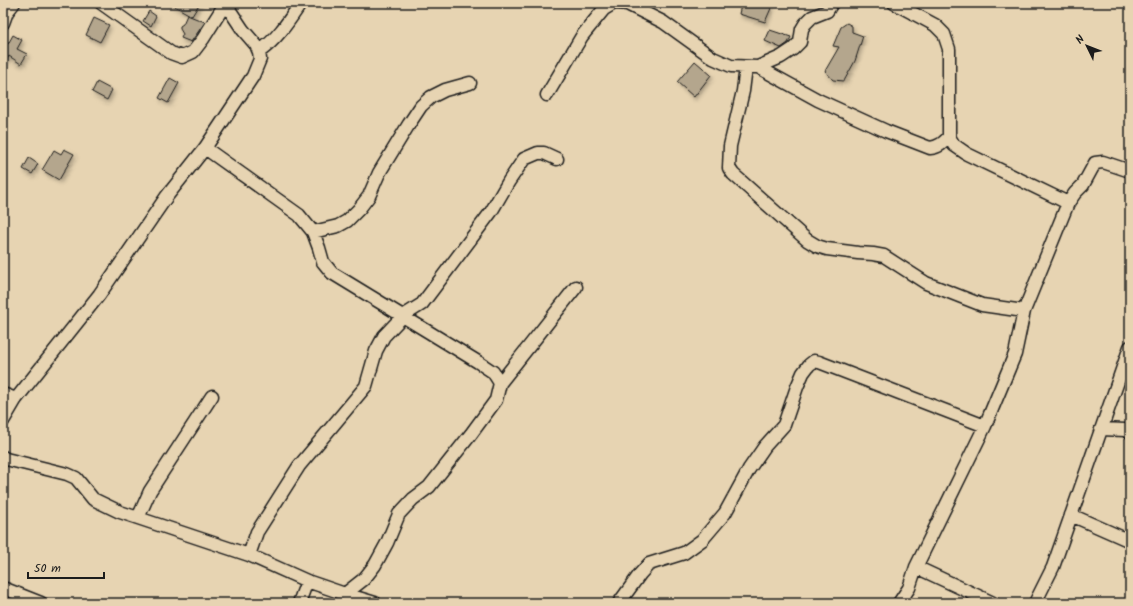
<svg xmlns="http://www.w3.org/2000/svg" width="1133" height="606" font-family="Kalam,sans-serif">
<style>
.building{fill:#b4a68d;stroke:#1c1c1c;filter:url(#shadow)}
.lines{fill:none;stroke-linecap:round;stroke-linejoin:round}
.minor-casing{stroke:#1c1c1c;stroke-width:15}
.minor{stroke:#e7d4b2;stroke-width:12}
</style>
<defs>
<filter id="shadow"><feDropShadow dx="2" dy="3" stdDeviation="2" flood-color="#0004"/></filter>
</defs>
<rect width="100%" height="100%" fill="#e7d4b2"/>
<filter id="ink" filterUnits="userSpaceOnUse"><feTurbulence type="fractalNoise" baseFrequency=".025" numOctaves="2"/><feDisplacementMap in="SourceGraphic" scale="8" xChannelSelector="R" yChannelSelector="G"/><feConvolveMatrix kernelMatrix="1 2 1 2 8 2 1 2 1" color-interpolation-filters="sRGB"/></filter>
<g filter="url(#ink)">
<!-- building -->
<path class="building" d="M169,3h31l-8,13z
M748,3h16l8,3 -7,16 -26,-8 2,-9z
M149,11l7,5 -5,10 -8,-5z
M187,15l18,7 -14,20 -10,-4 2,-4 -3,-5v-3l3,-2z
M94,18l15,7 -9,17 -14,-7z
M847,23l5,3v6l11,4 -8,25 -11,20 -11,-1 -8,-9 14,-24 -6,-1 8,-19z
M770,30l21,7 -3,6 -7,5 -16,-7z
M13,35l9,5 -5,9 10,5 -6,10 -12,-8 -6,10v-25l5,3z
M695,61l16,14 -17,22 -17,-15z
M170,78l9,5 -11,20 -9,-5z
M97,82l15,8 -5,10 -15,-8z
M64,149l10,5 -15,26 -17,-10 12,-20 7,4z
M29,158l9,6 -6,10 -9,-5z"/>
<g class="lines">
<!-- minor casing -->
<g class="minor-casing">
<path id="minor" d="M101,3l70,50 11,4 11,-5 10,-13 22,-35
M616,3l11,1 36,18 50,36 18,8 27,1 23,-10 12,-8 7,-7 2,-13 3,-5 7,-7 15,-6 5,-8
M894,3l41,22 9,9 5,15v88l5,8 13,9 101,49
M3,23l4,-11 7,-9
M259,52c19,-14 29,-30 42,-49
M746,67l-3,24 -13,55 -1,22 4,6 74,66 10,6 10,3 31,4 15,1 11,2 42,27 56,22 42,6
M758,67l60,33 68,31 44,17c9,-1 13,-5 19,-11
M547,95l35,-59 22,-27 10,-6
M205,148l94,67 14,17 6,16 4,14 9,11 146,89 15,10 7,11 -4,17 -25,34 -42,53 -16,12 -14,15 -12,29 -12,22 -11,14 -19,15
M313,232l25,-6 9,-5 12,-12 10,-13 10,-23 30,-49 12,-18 10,-9 14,-7 25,-7
M500,383l76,-96
M3,394l13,5
M3,421l13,-22 83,-104 68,-99 38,-48 48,-72 7,-17 -1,-7 -3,-7 -13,-15 -18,-27
M1101,429l24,1 5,2
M3,457l3,2 61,15 9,4 17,21 27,13 129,43 58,26 38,13 30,9
M1071,515l59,26
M138,518l12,-27 62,-95
M249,555l8,-23 42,-66 67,-80 10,-35 8,-15 19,-20 19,-12 69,-92 18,-31 15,-22 14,-6h6l13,6
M916,567l77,36
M3,588l38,15
M299,603l8,-22
M619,603l21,-29 9,-10 35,-11 18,-13 23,-27 24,-44 16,-23 19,-21 13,-38 6,-14 6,-8 5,-4 5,1 166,64
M899,603l10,-15 7,-21 69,-141 30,-72 9,-43 44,-108 7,-10 8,-8 12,-22 8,-1 27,9
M1035,603l18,-36 77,-220"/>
</g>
<!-- minor -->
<use href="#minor" class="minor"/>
</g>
</g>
<!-- margin -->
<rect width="1133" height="606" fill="none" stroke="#e7d4b2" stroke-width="16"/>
<rect x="8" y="8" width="1117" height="590" fill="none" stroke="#1c1c1c" stroke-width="1.5" filter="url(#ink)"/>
<!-- north arrow -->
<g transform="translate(1087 46) rotate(313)" stroke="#e7d4b2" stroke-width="3" paint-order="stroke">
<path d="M0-3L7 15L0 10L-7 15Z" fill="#1c1c1c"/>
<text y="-6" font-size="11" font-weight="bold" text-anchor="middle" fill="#1c1c1c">N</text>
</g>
<!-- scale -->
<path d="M28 572v6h76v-6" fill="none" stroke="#1c1c1c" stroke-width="2"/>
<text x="34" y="572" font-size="12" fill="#1c1c1c" stroke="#e7d4b2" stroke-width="3" paint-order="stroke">50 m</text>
</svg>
